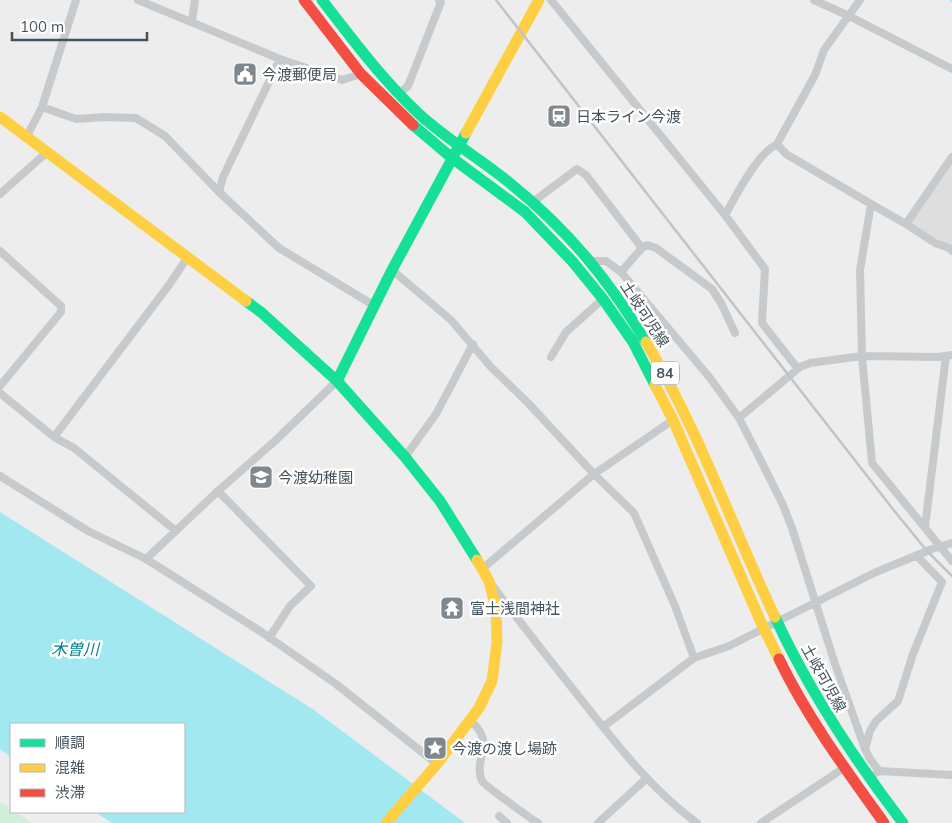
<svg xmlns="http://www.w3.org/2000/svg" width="952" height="823" font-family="Mulish,'Noto Sans JP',sans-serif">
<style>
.education{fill:#dfdedf}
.green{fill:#cfefd8}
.water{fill:#a1e8f0}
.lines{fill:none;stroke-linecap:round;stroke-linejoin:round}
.stream{stroke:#a1e8f0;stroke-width:2.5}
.street{stroke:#c7cacc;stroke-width:8}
.fast{stroke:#16e098;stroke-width:11}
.slow{stroke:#ffcf43;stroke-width:11}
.jam{stroke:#f24e42;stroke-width:11}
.rail{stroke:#c2c4c6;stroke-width:2.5}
.labels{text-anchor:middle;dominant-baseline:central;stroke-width:5;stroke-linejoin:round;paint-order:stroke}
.shield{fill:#fff;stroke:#7b868c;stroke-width:1}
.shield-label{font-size:14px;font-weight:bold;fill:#43525b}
.poi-label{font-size:15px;fill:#43525b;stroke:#fff;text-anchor:start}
.street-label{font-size:15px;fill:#43525b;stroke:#fff}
.water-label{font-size:16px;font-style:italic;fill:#06818f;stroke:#fff}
</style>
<rect width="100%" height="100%" fill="#eeeded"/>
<!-- education -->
<path class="education" d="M952,157v94l-46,-27z"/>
<!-- green -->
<path class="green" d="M0,802l11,7v3h4l17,11h-32z"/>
<!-- water -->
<path class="water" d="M0,512l314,198 151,113h-353l-17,-11h89v-88h-173v33l-11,-8z"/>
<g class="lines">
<!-- stream -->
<path class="stream" d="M951,0l1,1"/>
<!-- street -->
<path class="street" d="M138,0l142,59 62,21 19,-6
M551,0l174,215 40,54 -3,54 36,46
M814,0l35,16 103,53
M192,21l3,-21
M399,94l9,-8 33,-84 -2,-2
M42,107l34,12 29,-2 31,1 29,18 54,56 60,56 96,58
M26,138l16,-31 34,-107
M777,144l9,10 85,50 -11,66 2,86 10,107 80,98
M952,157l-46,67 29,19 14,5 3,3
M219,192l4,-15 57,-118
M0,194l46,-41
M534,204l4,-6 39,-29 9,6 56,73
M871,204l35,20
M725,215c12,-21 31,-60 52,-71l38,-69 9,-25 36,-50
M0,251l61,55v6l-61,74
M591,261h15l15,11 89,106 29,40 19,37 25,50 9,23 42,133 31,88 5,-18 6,-10 22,-20 15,-47 29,-72 -25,-26
M392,270l59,50 39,46 39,38 65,70 40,39 41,93 19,52
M621,272l21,-24 5,-3 9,3 56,41 9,14 14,30
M551,357l15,-25 37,-33
M0,393l54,44 20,11 102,83
M739,418l61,-51 10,-4 52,-7 76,1 14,-2
M54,437l115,-152 18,-27
M405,457l31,-43 37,-70
M0,476l88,55 58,28 114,72 76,53 101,80
M218,491l93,95 -21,20 -21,32
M925,527l21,-171
M146,559l72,-68 58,-51 61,-59
M482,569l112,-95 79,-54
M492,585c30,40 61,79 92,118 34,43 68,87 113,120
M470,720c28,25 2,37 12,61 2,4 48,37 56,42
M603,727l91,-69 35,-12 145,-73 58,-24 20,-6
M865,749l5,10 9,12
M868,778l11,-7 73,4
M499,816l8,7
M598,823l49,-45
M761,823l83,-55"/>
<!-- fast -->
<path class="fast" d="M322,0c30,39 60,79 96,113 29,27 63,46 93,71 58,47 97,95 135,158
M413,125l39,33 73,54 47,49 31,38 30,43 22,43
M246,301l16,12 75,68 68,76 35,44 37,59
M337,381l55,-111 74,-137
M775,617c34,74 79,142 128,206"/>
<!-- slow -->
<path class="slow" d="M0,117l246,184
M466,133l73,-133
M646,342c52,87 86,184 129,275
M655,385l18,35 90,207 16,32
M386,823l51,-59 42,-56 13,-27 5,-38 -1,-34 -7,-28 -12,-21"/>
<!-- jam -->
<path class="jam" d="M304,0l57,74 52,51
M779,659c28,58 67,111 105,164"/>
<!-- rail -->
<path class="rail" d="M496,0l400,513 31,38 25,25"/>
</g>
<!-- icons -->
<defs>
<g id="civic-square" transform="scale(1.25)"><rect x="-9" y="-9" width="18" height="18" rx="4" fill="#7f888e" stroke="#fff"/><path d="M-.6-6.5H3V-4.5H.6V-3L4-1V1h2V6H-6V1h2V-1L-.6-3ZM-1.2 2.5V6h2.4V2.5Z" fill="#fff"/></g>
<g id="station-square" transform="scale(1.25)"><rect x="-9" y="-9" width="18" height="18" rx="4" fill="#7f888e" stroke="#fff"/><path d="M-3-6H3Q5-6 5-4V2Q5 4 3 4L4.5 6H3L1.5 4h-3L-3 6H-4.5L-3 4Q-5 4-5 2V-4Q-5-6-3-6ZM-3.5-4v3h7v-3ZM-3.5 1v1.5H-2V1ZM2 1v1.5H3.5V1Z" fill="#fff"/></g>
<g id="school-square" transform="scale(1.25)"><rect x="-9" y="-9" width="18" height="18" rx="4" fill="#7f888e" stroke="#fff"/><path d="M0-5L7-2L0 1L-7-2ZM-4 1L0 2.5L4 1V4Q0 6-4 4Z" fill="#fff"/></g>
<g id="temple-square" transform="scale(1.25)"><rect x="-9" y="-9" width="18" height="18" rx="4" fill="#7f888e" stroke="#fff"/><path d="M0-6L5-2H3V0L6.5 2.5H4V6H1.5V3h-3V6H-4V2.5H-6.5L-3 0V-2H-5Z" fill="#fff"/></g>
<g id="sight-square" transform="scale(1.25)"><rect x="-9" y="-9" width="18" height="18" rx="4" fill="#7f888e" stroke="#fff"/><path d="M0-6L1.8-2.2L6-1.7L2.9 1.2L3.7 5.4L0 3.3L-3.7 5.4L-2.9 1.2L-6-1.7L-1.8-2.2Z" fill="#fff"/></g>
</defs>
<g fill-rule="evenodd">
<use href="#civic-square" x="245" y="74"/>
<use href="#station-square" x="559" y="116"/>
<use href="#school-square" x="261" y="477"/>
<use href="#temple-square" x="452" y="608"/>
<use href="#sight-square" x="435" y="748"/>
</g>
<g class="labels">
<!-- shield labels -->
<rect class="shield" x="651" y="361.5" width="28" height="23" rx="4"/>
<g class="shield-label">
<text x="665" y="373">84</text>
</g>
<!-- poi labels -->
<g class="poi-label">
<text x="262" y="74">今渡郵便局</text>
<text x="576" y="116">日本ライン今渡</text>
<text x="278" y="477">今渡幼稚園</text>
<text x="470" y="608">富士浅間神社</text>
<text x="452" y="748">今渡の渡し場跡</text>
</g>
<!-- street labels -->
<g class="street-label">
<text transform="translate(645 314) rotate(57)">土岐可児線</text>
<text transform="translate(824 678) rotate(61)">土岐可児線</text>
</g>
<!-- water labels -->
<g class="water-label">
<text x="75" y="649">木曽川</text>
</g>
</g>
<!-- legend -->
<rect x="10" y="723" width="175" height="90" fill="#ffffff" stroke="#b4babd"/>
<rect x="20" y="739" width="25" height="8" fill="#16e098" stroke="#b4babd"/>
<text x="55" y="748" font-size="15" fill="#43525b">順調</text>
<rect x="20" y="764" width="25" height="8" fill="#ffcf43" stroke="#b4babd"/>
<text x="55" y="773" font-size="15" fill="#43525b">混雑</text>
<rect x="20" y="789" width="25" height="8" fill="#f24e42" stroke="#b4babd"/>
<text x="55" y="798" font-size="15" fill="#43525b">渋滞</text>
<!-- scale -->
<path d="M12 32v8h135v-8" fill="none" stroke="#43525b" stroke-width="2.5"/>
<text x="20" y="32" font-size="15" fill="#43525b" stroke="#ffffff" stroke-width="4" paint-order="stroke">100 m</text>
</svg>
